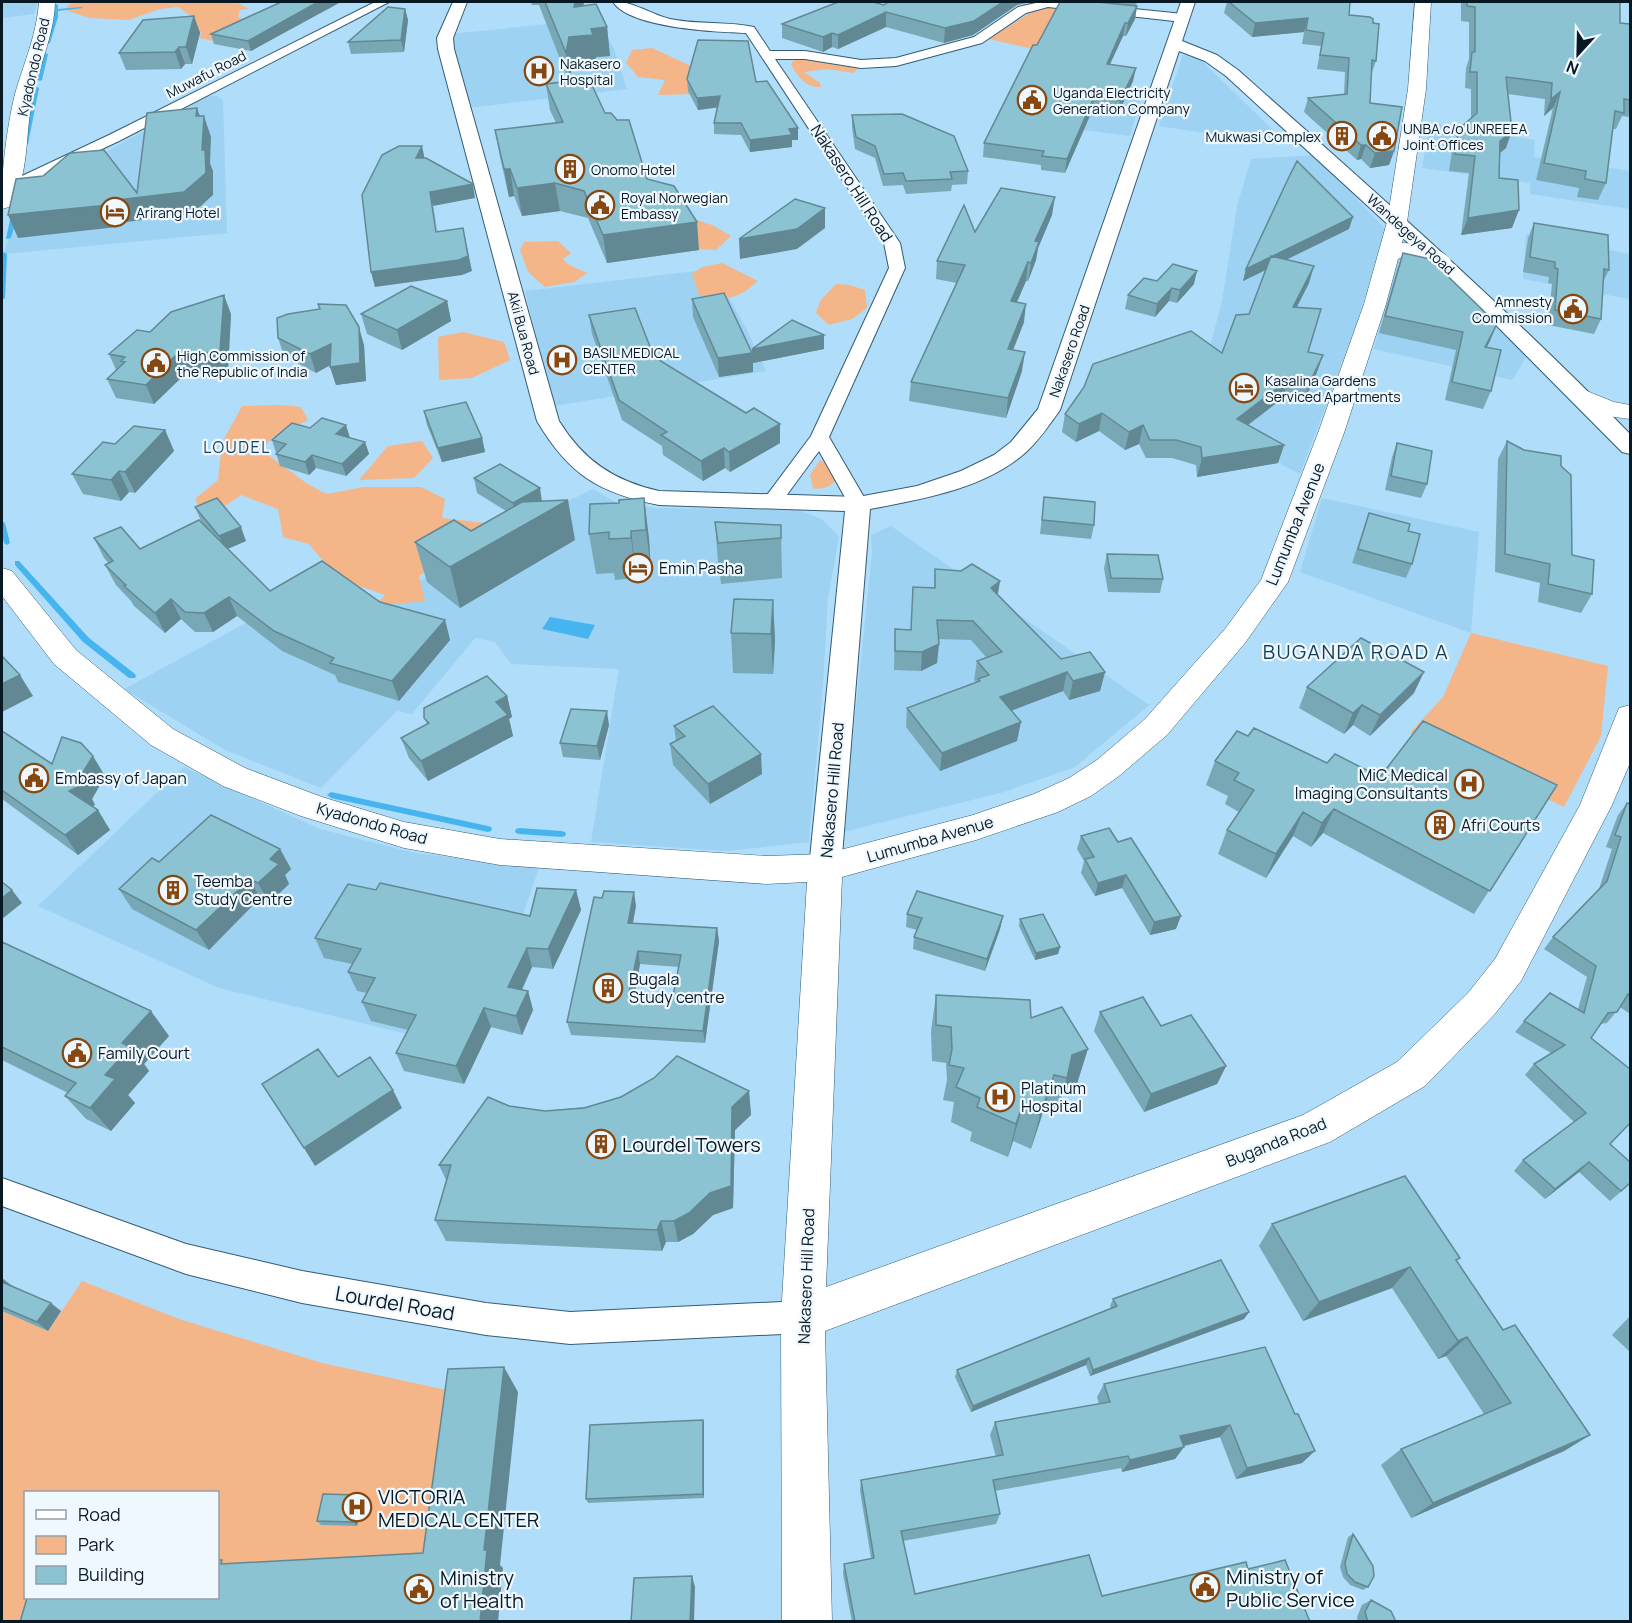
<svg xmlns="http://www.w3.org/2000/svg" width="1632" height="1623" font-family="Manrope,sans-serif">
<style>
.built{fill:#9ed2f2}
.green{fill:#f4b589}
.water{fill:#46b5ef}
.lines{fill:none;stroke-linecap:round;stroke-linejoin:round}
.stream{fill:#46b5ef;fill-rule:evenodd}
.minor-casing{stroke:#335c74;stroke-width:2}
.tertiary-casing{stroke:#335c74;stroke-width:2}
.secondary-casing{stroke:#335c74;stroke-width:1}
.minor{fill:#fff;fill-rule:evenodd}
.tertiary{fill:#fff;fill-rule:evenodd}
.secondary{fill:#fff;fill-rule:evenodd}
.wall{fill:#78a8b5;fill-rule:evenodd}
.shaded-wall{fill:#628893}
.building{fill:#8cc3d2;stroke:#628893;stroke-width:1.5;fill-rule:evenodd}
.labels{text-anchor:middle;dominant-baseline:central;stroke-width:4.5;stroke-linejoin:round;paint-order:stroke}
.far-poi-label{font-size:14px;fill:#081923;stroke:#eff8fe;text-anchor:start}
.far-street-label{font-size:14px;fill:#081923;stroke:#eff8fe}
.street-label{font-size:16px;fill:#081923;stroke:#eff8fe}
.far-quarter-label{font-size:16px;letter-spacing:1.5px;fill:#153f56;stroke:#eff8fe}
.poi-label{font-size:16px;fill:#081923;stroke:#eff8fe;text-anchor:start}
.quarter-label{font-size:20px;letter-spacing:1.5px;fill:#153f56;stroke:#eff8fe}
.near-poi-label{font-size:20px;fill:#081923;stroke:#eff8fe;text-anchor:start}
.near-street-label{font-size:20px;fill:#081923;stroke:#eff8fe}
</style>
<rect width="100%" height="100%" fill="#b0ddf9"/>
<!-- built -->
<path class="built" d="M2,2h36l-4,12 -32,4z
M598,19l16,30 13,40 -159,19 -18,-74z
M1183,55l16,3 76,74 -43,5 -73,-11z
M1020,76l122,17 -12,43 -134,-17z
M207,96h10l6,5 4,132 -223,21 15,-54z
M1430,123l105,17 -1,17 96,14v38l-100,-15v-11l-108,-15z
M1316,155l69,74 -29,97 -56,148 -134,-70 44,-57 12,-46 15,-95 14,-47z
M1526,234l104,20 -1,45 -106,-20z
M1396,252l30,10 101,94 -15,24 -138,-31z
M713,269l33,59 20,43 -212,35 -29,-115z
M593,489l24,14 39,5 143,2 24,10 16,17 -11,62 -5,87 -14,156 -82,9 -136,-9 28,-173 -108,-5 -16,-22 -20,-4 -63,76 -15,-3 -76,77 -96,-38 -101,-61 203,-110 48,27 159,-88z
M1322,498l157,34 -8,101 -171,-61z
M891,526l258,179 -74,62 -71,25 -161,40 29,-279 -1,-18z
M184,767l136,62 95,24 124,15 -63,183 -257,-63 -181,-82z"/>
<!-- green -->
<path class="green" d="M73,2h163l13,7 -9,1 -2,7 23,12 -35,15 -26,-6 1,-6 -24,-2 14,-14 -13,-9 -18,2 -31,11 -39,-2 -22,-7 -1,-5z
M1061,5l-24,45 -48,-11 52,-33z
M652,48l39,18 7,28 -40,1 7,-15 -27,-3 -12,-14 6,-13z
M797,57l59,9 3,2 -6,5 -26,-4 -23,3 16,11 1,4c-15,1 -24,-11 -30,-23z
M688,217l24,8 19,11 -15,14 -21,-1z
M558,241l13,12 -8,6 6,6 18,8 -13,9 -29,5 -17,-15 -8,-22 4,-8z
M722,263l36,18c-21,19 -32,20 -59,14l-7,-21 10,-7z
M836,284l13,1 16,5 2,18 -15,11 -23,6 -13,-12 4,-12z
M463,332l41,10 6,18 -38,18 -33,2 -1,-43z
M282,405l19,2 7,13 -35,17 -12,13 48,35 18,9 37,-7h57l24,12 -3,19 43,5 -22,25 -44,28 6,25 -50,5 10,-11 -48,-17 -28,-34 -26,-7 -5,-28 -37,-14 -21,14 -22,4 -2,-15 22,-18 4,-37 20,-37z
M422,441l11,17 -19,20 -55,2 29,-34z
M820,460l6,3 9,18c-6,6 -13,9 -22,7l-3,-13z
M1471,633l137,33 -7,70 -37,71 -154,-74 33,-36z
M82,1281l97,38 143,44 143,31 -23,166 -224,8v-76h-192v106h13l-21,23h-16v-310l46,20z"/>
<!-- water -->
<path class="water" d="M550,617l45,8 -7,14 -46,-10z"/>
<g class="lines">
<!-- stream -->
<path class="stream" d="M56,4l2,1v4l23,-2 2,1 -25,3v6l-8,26 -2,1 -2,-1 8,-26v-12z
M44,53l4,1 -6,26 -2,1 -2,-1z
M37,87l2,1 -11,56 -2,1 -2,-1 11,-56z
M14,213l3,2 -6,23 -5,1 5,-24z
M4,252l3,2 -2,44 -3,2v-46z
M2,521l3,2 5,20 -3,2 -3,-2 -2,-8z
M15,561h4l70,77 46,36 1,2 -1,2h-6l-46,-36 -68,-77z
M331,792l157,34 3,1 1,2 -1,2 -3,1 -157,-34 -4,-3z
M519,828l43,3 3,1 1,2 -1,2 -3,1 -43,-3 -3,-1 -1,-2 1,-2z"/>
<!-- minor casing -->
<g class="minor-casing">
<path id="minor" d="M375,2h14l-270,139 -104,49 -5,1 -7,-4 2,-3 104,-49z
M613,2c18,-2 39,13 57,17 28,6 57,2 84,8l16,24h35l56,9 35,-2 78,-21 44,-30 22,-5h26l117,12 6,4 -6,4 -135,-15 -22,6 -44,30 -86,23 -35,2 -56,-9h-30l125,184 5,25 -76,169 39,67 -3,4h-14l-32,-57 -41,56h-14l-3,-4 50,-67 78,-168 -5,-25 -138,-210c-29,-1 -116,-5 -133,-31z
M2,1178l184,66 116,27 184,32 84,9 233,-11 11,5 5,11 -5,11 -11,5 -233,11 -84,-9 -184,-32 -116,-29 -184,-68z"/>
</g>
<!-- tertiary casing -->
<g class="tertiary-casing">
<path id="tertiary" d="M453,2h14l-14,36 1,11 105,372c24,39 55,60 100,70l199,6 59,-11 44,-15 33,-16 17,-13 27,-33 143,-407h14l-13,39 35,14 21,15c133,118 267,236 392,364v20l-8,-2 -144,-145 -252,-231 -21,-15 -26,-10 -119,359c-10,14 -22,32 -35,43 -41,36 -103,46 -155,56l-29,359 -5,9 -11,3 -11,-3 -5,-9 36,-357 -186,-6c-60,-12 -90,-30 -122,-84l-99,-372 -1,-11z"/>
</g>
<!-- secondary casing -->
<g class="secondary-casing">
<path id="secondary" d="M39,2h16c-1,35 -17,65 -23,98 -7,34 -2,77 -23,107l-7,2c-2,-29 6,-93 15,-122 9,-29 20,-55 22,-85z
M1415,2h16l-5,87 -19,133 -5,21c14,0 40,5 49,17l-3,5c-18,4 -35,-16 -50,-6l-12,45 -42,129 -56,149 -43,61 -78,92 -48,41 -28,20 -33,16 -82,28 -134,37 -16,410 477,-172 94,-53 71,-69 27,-34 85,-154 39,-97 11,-3v58l-18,42 -91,176 -27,34 -69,71 -95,56 -505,189 7,291h-50l-1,-305 26,-435 -41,2 -266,-19 -96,-17 -103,-32 -78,-30 -72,-41 -97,-81 -52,-68v-28l10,3 64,79 97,79 72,39 77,29 82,25 96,17 266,17 59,-2 148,-39 61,-21 35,-16 28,-18 48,-41 80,-90 36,-49 57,-147 46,-129 23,-82 21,-133z
M1582,389l32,13 16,3v14c-18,-2 -49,-6 -60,-23l3,-5z"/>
</g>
<!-- minor -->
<use href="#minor" class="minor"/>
<!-- tertiary -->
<use href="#tertiary" class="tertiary"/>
<!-- secondary -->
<use href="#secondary" class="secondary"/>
</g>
<!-- wall -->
<path class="wall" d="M531,2h53l-1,4 24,21 3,29 -14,1 1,6 -25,3 -2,15 35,32 42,66 52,71 -92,13 -19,-45 -28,-7 -38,5 -8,-20 -5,1 -9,-40 -5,-27 61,-7 -6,-13 -4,-26 23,-2 -30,-77h-7z
M1060,2h78l-3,4h2l-2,13 -9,17h-3l-13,28 23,17 -15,33 -26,-3 -27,62 -24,-3v-5l-58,-8 1,-14z
M1227,2h123l-1,13 27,46 -5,14 -1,28 24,48 -5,14 -19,3 -9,-9 -4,1 -53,-48 4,-14 36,-4 1,-22 -28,-3 4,-23 -19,-2 2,-12 -52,5 -28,-24z
M1461,2h159v21l10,1v93l-8,-1 -6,13h-3l-7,54 -8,17 -21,-3 2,-9 -43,-8 17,-72 -9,8 1,-17 -37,-5 -2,54 -6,5 -1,25 13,50 -51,7 8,-62 -20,-2 4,-26 6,-16 12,-11v-29l-6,-1 1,-20 3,-9v-37l-8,-1z
M884,5h133l-44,30 -29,8 -58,-16 -48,22 -6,-2 -9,5 -41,-14v-14z
M331,6l-80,45 -37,-7 -3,-10z
M405,9l3,11 -4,32 -53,2 -3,-12z
M194,16l6,17 -8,31h-7l-4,5 -55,1 -7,-17z
M687,79l69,3 42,46v12h-6v7l-42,5 -9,-17 -27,-1v-11l3,-16 -19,3 -10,-19z
M852,115l116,56 -1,13 -15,1 -1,6 -45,3 -3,-9 -20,1 -8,-28 -20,-9 -3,-22z
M1052,215l-14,33 -2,12 -8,21h-2l-9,21 7,20 -11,28 9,21 -16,47 -97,-17 2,-19 46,-99 -21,-4 1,-18 38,-29z
M1534,223l75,47 -6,12 -2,37 -7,15 -46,-9 4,-41 -4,-1 1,-6 -26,-5 5,-34z
M1349,229l-62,30 22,24 -12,24 11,45 15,3 -6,17 -14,32 -20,-6 -35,27 36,20 -6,18 -81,14 -1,-12 -24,-7h-26l-7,-14 -14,6 -26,-19 -23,11 -14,-10 3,-18 157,-61 27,-39 17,-44 -23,11 3,-12z
M1403,253l87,88 -3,6 4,44 -8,18 -38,-9 11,-50 -77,-17 18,-63z
M1157,281l37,3 -17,19 -8,-2 -14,16 -30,-8 3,-14z
M692,299l60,53v-3l72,-14v14l-71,14v9l-34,5 -26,-60z
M447,301l4,20 -49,29 -35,-16 -6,-20z
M231,314l-3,56 -45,6 -29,28 -38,-6 -9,-19 9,-9 -7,-16 41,-22z
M589,315l65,42 92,56 34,30 -50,29 -5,-4 -22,13 -40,-26 -1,-9 -40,-26 -30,-86z
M278,338l86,7 2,36 -30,4 -6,-20 -14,8 -32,-17z
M424,411l58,27 3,14 -43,10 -15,-37z
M165,430l9,21 -39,42 -6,-1 -8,9 -38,-7 -11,-20 43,-30z
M350,438l15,4 4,12 -23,22 -30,-8 -7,7 -29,-9 -8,-26z
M1507,441l17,9 37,16 11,89 20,39 -11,19 -43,-11 2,-19 -45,-11 3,-113z
M1397,443l30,41 -6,14 -36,-8 7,-33z
M474,478l68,23 33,39 -115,68 -33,-26 -12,-40 56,-11 35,-20 -29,-18z
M1044,497l50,28 -3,14 -51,-5z
M644,498l5,41 2,32 -15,1v6l-21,2 -1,-7 -18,1 -7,-40 30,-31z
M195,507l51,34 -19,8 43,42 110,11 65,18 5,20 -51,61 -61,-19 -3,-7 -53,-24 -45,-35 -24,16h-18l-14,-13 -16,14 -31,-27 -3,-5 -15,-16 -11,-20 4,-1 -5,-6 -10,-20 46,11 69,-18 -8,-10z
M1369,513l39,18 4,33 -6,14 -54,-15 12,-36z
M715,522l66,3 1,53 -61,6 -3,-22z
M1107,554l56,25 -3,14 -52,-1 -4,-24z
M935,569l63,26 63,64 44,13 -5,19 -31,9 -6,-9 -52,20 6,30 -77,30 -34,-44 1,-19 69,-26 -2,-2 3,-19 9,-4 -15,-17 -33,-1 -1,24 -16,8 -27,-1 1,-41 16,1 2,-43 21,1z
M773,600l2,41 -2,33 -40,-1 -2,-40z
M1307,687l107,6 -44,43 -17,-11 -9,9 -45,-26z
M507,696l5,21 -3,2 4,17 -85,45 -19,-23 -8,-20 26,-14 -3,-6z
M609,725l-9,35 -37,-3 -3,-14z
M674,726l88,48 -52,30 -37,-39 -3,-21 6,-3z
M2,731l50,33 53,12 -13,23 3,6 -3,1 18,24 -32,25 -76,-56z
M1248,736l79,27 53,14 177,8 -83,129 -151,-81 -12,14 -18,-11 -27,42 -48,-24 9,-24 12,-18 -14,-8 3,-8 -22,-11 9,-24z
M1627,803l3,1v210l-10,-7 -13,16 -7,1 -9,14 19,106 20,40 -20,17 -31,-29 -34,27 -31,-28 9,-11 51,-38 -49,-47 9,-11 17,-11 -36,-21 9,-11 54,-12 9,-32 -43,-28 9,-12 46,-48 13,-40 -6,-2 12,-32z
M1109,828l67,101 -26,6 -28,-47 -27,8 -14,-23 3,-12 -7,-12 4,-13z
M280,849l11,20 -6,6 4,9 -20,19 -9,-5 -51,52 -77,-41 -13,-20 40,-27z
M376,890l154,26 46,-26 5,20 -28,59 -21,-2 -10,23 6,1 5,19 -11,25 -31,-8 -27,57 -60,-13 -8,-18 12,-23 -37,-9 -9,-19 5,-9 -10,-2 -9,-19 4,-8 -28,-6 -9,-20z
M636,906l-3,17 84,5 2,13 -14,102 -134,-8 -4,-13zM640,964l39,3 -6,29 -38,-3z
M907,914l96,2 -3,13 -15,42 -72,-22 1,-12 3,-7 -11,-3z
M1020,919l40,28 -2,7 -23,6 -16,-34z
M2,942l167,94 -25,28 5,7 -21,24 7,8 -24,28 -25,-12 -21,-23 3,-3 -66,-33z
M936,995l95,23 46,66 -13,5 -7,23 -13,-3 -13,40 -18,-8 -5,16 -38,-16 2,-9 -21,-10 3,-20 -11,-2 4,-20 -1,-17 -14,-2 -1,-30z
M1100,1012l61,14 65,40 -9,18 -73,28 -50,-81z
M749,1091l2,24 -16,15 -2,78 -20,7 -20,19 -15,8h-12l-4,9 -216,-10 -11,-21 11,-40 -7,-15 70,-59 36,5z
M1272,1224l185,38 46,68 87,105 -26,16 -153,67 -30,-53 20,-16 83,-35 -38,-58 -8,3 -46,-71 -89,33 -44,-75z
M2,1278l12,9 47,24 -13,20 -46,-20z
M1113,1299l136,13 -5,7 -154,57 -4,-11 -115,47 -16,-35 2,-7 154,-62 -1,-2z
M1630,1316v36l-18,-17z
M1265,1347l37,116 -66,16 -16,-42 -36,9 -9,13 -53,13 -1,-4 -126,23 5,23 -4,10 -93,17 12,53 187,2 146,-27 62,53h-458l-9,-48 1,-10 27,-6 -11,-67 1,-11 135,-23 -6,-22 5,-13 104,-18 -2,-7 7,-13z
M703,1420l1,4v74l-116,5 -2,-4z
M362,1499l-5,27 -36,-1 -4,-4z
M1353,1534l15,53 -5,3 -13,-5 -7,-8 -3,-10 8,-30z
M1371,1600l25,22h-38l-1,-5 5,-12z"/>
<!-- shaded-wall -->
<path class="shaded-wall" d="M318,2h23l-90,49 -3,-10z
M575,2h9l-6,33 -4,-28z
M1003,2h28l-14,3 -44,30 -29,8 1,-15z
M1137,6l-2,13 -9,17 2,-13z
M405,9l3,11 -4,32 -3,-12z
M886,12v15l-48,22v-14z
M194,16l6,17 -8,31 -6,-17z
M1308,18l-4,14 -52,5 3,-14z
M1125,23l-2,13 -19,41 3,-13z
M607,27l3,29 -14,1 1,6 -25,3 -3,16 -3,-29 3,-16 22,-8z
M832,33v14l-9,5v-15z
M179,47l6,17 -4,5 -6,-17z
M1136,68l-3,13 -15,33 2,-14z
M1560,92l-7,16 -9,8 7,-17z
M720,96l1,11 -23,3 -1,-12z
M1094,97l-2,14 -27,62 2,-14z
M197,108l7,20v-12l7,21 -1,26 3,8v24l-21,19 -74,9 -1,4 -99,11 -10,-23 101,-14 75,-9 18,-42 -6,-34z
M798,128v12h-6v7l-42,5v-12l39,-11z
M1512,131l-6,17 -13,10 7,-17z
M1361,145h5l-5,14 -4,1z
M422,146l3,14 -9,-2z
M1394,151l-5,14 -19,3 5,-15z
M504,169h6l4,27 -5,1z
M555,183l5,28 -38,5 -5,-28z
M473,184l2,14 -42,8 7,40 -10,-54z
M1055,197l-3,18 -14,33 -2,12 -8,21 3,-18 4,-22z
M825,208v20l-28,21 -57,10 -1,-20z
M1519,210l-7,18 -51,7 7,-17z
M1353,217l-4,12 -106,52 3,-12z
M697,222l2,28 -92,13 -4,-28z
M463,228l9,43 -10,4 -87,12 -4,-15z
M1028,262l-2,19 -17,39 2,-19z
M1314,266l-5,17 -21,41 5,-17z
M1197,271l-3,13 -17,19 3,-13z
M1172,288l-3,13 -14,16 2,-13z
M224,295l7,19 -3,56 -45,6 -29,28 -8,-19z
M447,301l4,20 -49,29 -5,-20z
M1026,304l-2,18 -18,46 2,-19z
M1497,324l-7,17 -13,23 8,-17z
M359,327l5,18 2,36 -30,4 -6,-18z
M824,335v14l-71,14v9l-34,5 -1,-19 34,-5v-4z
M331,344l5,18 -20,11 -6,-19z
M1025,352l-3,19 -16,47 2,-20z
M1323,355l-6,17 -14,32 5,-18z
M1288,380l-5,18 -51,39 5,-18z
M1102,413l-3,18 -23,11 3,-18z
M780,424v19l-50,29 -1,-20z
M346,425l4,13 -14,-4z
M1143,425l-4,19 -14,6 4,-18z
M165,430l9,21 -39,42 -10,-21z
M482,438l3,14 -43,10 -4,-14z
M365,442l4,12 -23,22 -4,-12z
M1284,445l-6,18 -81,14 5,-19z
M724,448l1,20 -22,13 -2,-20z
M312,455l4,13 -7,7 -4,-13z
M119,471l10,21 -8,9 -10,-21z
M540,488l2,14 -26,15 -3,-14z
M644,498l5,41 2,32 -5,-41z
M568,500l7,40 -115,68 -10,-41z
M241,527l5,14 -21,9 -6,-14z
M631,531l5,41v6l-5,-40z
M1000,581l-3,19 -6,-12z
M229,597l8,19 -24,16 -9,-19z
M171,599l10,20 -16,14 -10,-20z
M773,600l2,41 -2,33 -2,-40z
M445,620l5,20 -51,61 -7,-20z
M939,644l-2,19 -16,8 1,-19z
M1067,672l-4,19 -66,25 3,-19z
M1105,672l-5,19 -31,9 4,-19z
M1424,672l-10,21 -44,43 10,-21z
M20,675l13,21 -31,16v-28z
M507,696l5,21 -3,2 4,17 -85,45 -7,-20 75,-59z
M1362,705l-9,20 -9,9 9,-21z
M607,711l2,14 -9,35 -3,-14z
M1021,722l-4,19 -77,30 2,-18z
M761,754l1,20 -52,30 -2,-20z
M93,756l12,20 -13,23 3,6 -13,6 -13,-20 9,-11z
M1334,809l-11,24 -12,14 11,-24z
M98,810l12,20 -32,25 -13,-20z
M1303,812l-10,24 -27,42 10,-24z
M280,849l11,20 -6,6 4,9 -20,19 -11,-20 12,-24z
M1126,875l-4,13 -27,8 3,-13z
M250,879l10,19 -51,52 -13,-20z
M12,890l10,13 -20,16v-21z
M576,890l5,20 -28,59 -5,-20z
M634,892l2,14 -6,30 -2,-13z
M1003,916l-3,13 -15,42 2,-12z
M1181,916l-5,13 -26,6 4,-13z
M717,928l2,13 -14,102 -2,-12z
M1060,947l-2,7 -23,6 1,-7z
M527,948l5,19 -18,39 -6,-19z
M638,951l2,13 -8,42 -3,-13z
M528,991l5,19 -11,25 -6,-19z
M484,1008l7,19 -27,57 -8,-18z
M151,1011l18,25 -25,28 5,7 -21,24 7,8 -24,28 -21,-23 15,-33 17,-32z
M1088,1049l-11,35 -13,5 8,-34z
M1226,1066l-9,18 -73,28 7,-18z
M1054,1075l-10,34 -13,40 9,-34z
M393,1090l9,18 -87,58 -11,-18z
M749,1091l2,24 -16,15 -2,78 -20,7 -20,19 -15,8 -4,-21 58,-114z
M1022,1107l-9,34 -5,16 8,-33z
M1589,1162l-10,10 -34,27 10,-10z
M661,1221l5,21 -4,9 -5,-21z
M1410,1267l-18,21 -89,33 16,-19z
M3,1279l11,9 -12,-6z
M51,1303l10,8 -13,20 -11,-9z
M1249,1312l-5,7 -154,57 3,-6z
M1467,1337l-21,19 -8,3 20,-18z
M1089,1358l-3,7 -115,47 2,-6z
M504,1367l14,25 -18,173 3,3 -5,54h-18l4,-72z
M703,1420l1,4v74l-1,-4z
M1230,1425l-10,12 -49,12 9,-13z
M1590,1435l-26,16 -153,67 22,-15z
M1184,1447l-9,12 -53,13 8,-12z
M1315,1451l-13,12 -66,16 11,-11z
M358,1495l4,4 -5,27 -4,-4z
M692,1576l3,11 -1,35h-4z"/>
<!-- building -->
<path class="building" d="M281,2h37l-70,39 -37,-7z
M545,2h30l-1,5 22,-3 11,23 -16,2 2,6 -24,2 -3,16z
M838,2h35l11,3 4,-3h115l-29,19 -29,7 -59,-16 -48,23 -6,-2 -9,4 -41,-13z
M1060,2h36l41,4 -9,17h-3l-18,41 29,4 -16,32 -26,-3 -27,62 -25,-3 2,-5 -60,-8 49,-98h4z
M1229,2h121l-1,13 21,2 3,2v4l6,1 -3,37 -4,-1 -2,43 32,4 -8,44 -19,2 -9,-8h-5l-53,-47 39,-4 2,-36 -29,-3 4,-22 -18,-3 2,-12 -53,5z
M1467,2h153v21l10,1v76l-6,-1v14l-9,-2 -9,72 -21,-4 1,-8 -42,-8 16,-71 -9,7 1,-16 -46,-6 6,54 -12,10 -1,37 19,2 1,30 -51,8 7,-62 -20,-2 4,-25 18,-16v-41h-7l2,-20h3v-45l-8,-1z
M388,7l17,2 -4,31 -53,2z
M194,16l-8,31h-7l-4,5 -56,1 24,-33z
M698,40l50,1 8,41 11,-1 31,47 -9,1 3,6 -42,5 -9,-17h-27l6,-27 -23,2 -10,-19z
M589,79l16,34h6l6,7h12l18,59 27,7 23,36 -94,13 -19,-44 -29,-8 -38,5 -7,-19h-6l-9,-39 68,-8 -17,-38z
M197,108l-1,8h8l-2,34h3l1,23 -22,19 -75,9 -1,4 -100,10 8,-36 27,-3 27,-23 34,-3 33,43 10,-80z
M902,114l52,22 14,35 -18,1 2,7 -46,2 -3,-8 -19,1 -9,-28 -19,-9 -4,-22z
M399,146h23l-6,12h10l47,26 -43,8 6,40 27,-4 5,28 -9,4 -88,12 -9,-77 20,-40z
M1297,161l56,56 -107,52 42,-90z
M1001,188l54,9 -20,44 4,1 -8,21 -3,-1 -17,39 15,3 -18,45 17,3 -17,46 -97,-16 54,-117 -28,-4 27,-56 11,27z
M795,199l30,9 -28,21 -58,10z
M1534,223l74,12 1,35 -5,-1 -3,50 -46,-9 3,-41 -3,-1v-6l-25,-5z
M1403,253l27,6 67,65 -12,23 16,3 -10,41 -39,-9 11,-50 -78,-16z
M1271,256l43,10 -21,41 28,2 -13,43 15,3 -15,31 -20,-6 -51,39 47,26 -82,13 -1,-11 -25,-7h-26l-7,-15 -14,7 -27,-19 -23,11 -14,-10 19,-27 9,-23 98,-33 31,22 14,-38 13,-1z
M1173,264l24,7 -17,19 -8,-2 -15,16 -29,-9 16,-17 13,3z
M411,286l36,15 -50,29 -36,-16z
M724,293l28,60 -34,5 -26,-59z
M224,295l-4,56 -45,5 -29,29 -39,-6 18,-17 -4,-1 4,-4 -16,-3 28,-24 13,2 21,-20z
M318,304l28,1 13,22 1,36 -30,4 1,-23 -21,10 -32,-16 -1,-20 11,-4 32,-5z
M635,308l19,49 92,56 8,-5 26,16 -51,28 -5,-4 -23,13 -40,-26 6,-3 -48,-32 -30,-85z
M792,320l32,15 -72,14z
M466,402l16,36 -44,10 -14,-37z
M322,418l24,7 -10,9 29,8 -23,22 -30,-9 -7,7 -29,-8 10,-10 -14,-4 20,-17 18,5z
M134,426l31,4 -40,42 -6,-1 -8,9 -39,-6 31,-32 12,2z
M1507,441l17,9 37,6v10l10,9 1,80 22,5 -2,34 -44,-10 2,-20 -45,-10z
M1397,443l35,8 -5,33 -36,-8z
M500,464l40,24 -27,15 -39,-25z
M1044,497l51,5 -1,23 -52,-5z
M217,498l24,29 -22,9 -24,-29z
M644,498l2,32 -15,1v7l-22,1v-7l-20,2 1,-30 29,-1v-3z
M568,500l-118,67 -35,-25 39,-22 17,11 51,-29z
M1369,513l41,11 -2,7 12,3 -8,30 -54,-15z
M199,520l71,71 52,-30 58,41 65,18 -53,61 -62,-18 4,-5 -60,-27 -45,-34 -25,16 -19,-1 -14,-13 -16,14 -31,-27 2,-1 -21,-20 8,-4 -19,-23 27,-11 19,22z
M715,522l66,3v13l-63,5z
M1107,554l51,1 5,24 -52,-1z
M972,564l28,17 -9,7 70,71 29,-7 15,20 -32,9 -6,-9 -67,25 21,25 -79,31 -35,-45 73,-27 -2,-2 11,-4 -12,-14 25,-9 -29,-31 -36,-1 2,24 -17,8 -27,-1v-22l16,1 2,-43 22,1v-19l26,2z
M734,599l39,1 -2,34 -40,-1z
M1361,638l63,34 -44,43 -18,-10 -9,8 -46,-26z
M2,656l18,19 -18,9z
M487,676l20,20 -11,6 12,13 -87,46 -20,-23 28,-15 -5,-5v-10z
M713,706l48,48 -53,30 -38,-40 15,-8 -11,-10z
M571,709l36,2 -10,35 -37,-3z
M1423,721l134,64 -67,106 -156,-82 -12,14 -19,-11 -27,42 -49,-24 27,-40 -20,-10 5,-7 -24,-12 22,-30 11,5 6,-8 73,35 8,-9 45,23z
M2,731l50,33 10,-27 19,6 12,13 -15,24 4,5 -13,6 29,19 -33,25 -63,-45z
M1627,803l3,1v192l-2,-2 -11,18 -9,1 -17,25 39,31v54l-20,21 20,18v21l-9,8 -32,-29 -34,27 -32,-29 63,-47 -52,-49 31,-19 -41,-24 26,-28 34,20 12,-47 -43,-29 54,-56 14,-44 -6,-2z
M211,815l69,34 -10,10 9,5 -21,19 -8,-4 -54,51 -77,-41 33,-31 7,4z
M1109,828l9,14 13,-4 50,78 -27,6 -28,-47 -28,8 -13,-24 9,-2 -13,-21z
M2,882l10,8 -10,8z
M380,883l150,33 7,-28 39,2 -28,59 -21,-1 -19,39 20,4 -12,25 -32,-8 -28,58 -60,-13 20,-38 -54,-13 13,-24 -27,-6 13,-23 -46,-11 33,-54 28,6z
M604,891l30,1 -6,31 89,5 -14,103 -136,-9 27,-125 8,1zM638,951l43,4 -8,41 -44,-3z
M917,891l86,25 -16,43 -73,-22 8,-19 -15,-4z
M1043,914l17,33 -24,6 -16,-34z
M2,942l149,69 -29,32 8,4 -25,28 10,4 -25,29 -25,-12 11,-13 -74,-36z
M936,995l94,5 1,18 31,-11 26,42 -16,6 -5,23 -13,-3 -14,40 -18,-8 -6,17 -39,-17 3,-9 -24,-11 8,-19 -15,-3 3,-16 -1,-22 -15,-2z
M1143,997l18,29 30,-11 35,51 -75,28 -51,-82z
M318,1049l20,28 32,-20 23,33 -89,58 -42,-64z
M677,1056l72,35 -17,16 -1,79 -21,7 -21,20 -15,8h-13l-4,9 -222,-10 16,-55h-12l49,-68 21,9 36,5 39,-3 37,-11 33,-19z
M1405,1176l55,82 -4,2 47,70 12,-5 75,110 -157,68 -32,-54 110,-46 -44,-66 -9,4 -48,-74 -91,35 -47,-78z
M1221,1260l28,52 -156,58 -4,-12 -116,48 -16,-36 160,-64 -4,-7z
M2,1282l49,21 -14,19 -35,-15z
M1265,1347l30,67h3l17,37 -68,17 -17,-43 -50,11 4,11 -54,13 -2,-4 -135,24 7,34 -99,17 14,63 174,-39 13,41 144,-34 2,7 37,-9 25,62h-455l-11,-58 30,-6 -13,-78 142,-25 -8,-33 115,-20 -6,-18z
M504,1367l-20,183h3l-7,72h-460l7,-24h191v-38h4l-1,4 202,-11 25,-184z
M703,1420v74l-117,5 4,-74z
M323,1494l35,1 -5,27 -36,-1z
M1353,1534l20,32 1,10 -6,11 -13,-5 -8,-8 -2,-11z
M692,1576l-2,46h-59l3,-44z
M1371,1600l20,11 5,11h-28l-3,-10z"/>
<!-- icons -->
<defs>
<g id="hospital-ring" transform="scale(1.5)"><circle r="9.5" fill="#eff8fe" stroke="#87470e" stroke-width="1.5"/><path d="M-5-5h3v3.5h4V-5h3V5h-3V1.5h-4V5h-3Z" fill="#87470e"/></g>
<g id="civic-ring" transform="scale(1.5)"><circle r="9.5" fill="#eff8fe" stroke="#87470e" stroke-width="1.5"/><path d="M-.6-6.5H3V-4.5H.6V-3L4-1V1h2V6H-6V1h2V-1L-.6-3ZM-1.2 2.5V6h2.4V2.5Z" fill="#87470e"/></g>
<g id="building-ring" transform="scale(1.5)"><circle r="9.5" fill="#eff8fe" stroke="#87470e" stroke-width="1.5"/><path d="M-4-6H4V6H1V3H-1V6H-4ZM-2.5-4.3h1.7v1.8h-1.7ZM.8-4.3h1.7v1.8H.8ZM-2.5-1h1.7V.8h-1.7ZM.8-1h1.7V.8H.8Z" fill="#87470e"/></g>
<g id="hotel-ring" transform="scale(1.5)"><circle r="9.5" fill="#eff8fe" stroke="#87470e" stroke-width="1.5"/><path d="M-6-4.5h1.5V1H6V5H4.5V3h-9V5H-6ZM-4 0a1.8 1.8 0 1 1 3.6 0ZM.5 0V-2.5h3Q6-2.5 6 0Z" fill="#87470e"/></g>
</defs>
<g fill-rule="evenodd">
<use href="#hospital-ring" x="539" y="71"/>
<use href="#civic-ring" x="1032" y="100"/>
<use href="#building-ring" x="1342" y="136"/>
<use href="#civic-ring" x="1382" y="136"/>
<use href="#building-ring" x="570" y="169"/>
<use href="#civic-ring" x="600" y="205"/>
<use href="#hotel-ring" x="115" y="212"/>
<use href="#civic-ring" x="1573" y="309"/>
<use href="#hospital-ring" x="562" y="360"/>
<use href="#civic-ring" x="156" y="363"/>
<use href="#hotel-ring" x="1244" y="388"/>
<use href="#hotel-ring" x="638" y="568"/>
<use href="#civic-ring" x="34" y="778"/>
<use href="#hospital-ring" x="1469" y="784"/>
<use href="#building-ring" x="1440" y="825"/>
<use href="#building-ring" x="173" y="890"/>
<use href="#building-ring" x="608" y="988"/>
<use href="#civic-ring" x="77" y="1053"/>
<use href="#hospital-ring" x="1000" y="1097"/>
<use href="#building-ring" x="601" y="1144"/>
<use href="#hospital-ring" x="357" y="1507"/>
<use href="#civic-ring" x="1205" y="1587"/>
<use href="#civic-ring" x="419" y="1589"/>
</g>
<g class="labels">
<!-- far-poi labels -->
<g class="far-poi-label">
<text x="560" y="63">Nakasero<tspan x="560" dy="16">Hospital</tspan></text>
<text x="1053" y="92">Uganda Electricity<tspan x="1053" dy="16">Generation Company</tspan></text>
<text x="1403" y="128">UNBA c/o UNREEEA<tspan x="1403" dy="16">Joint Offices</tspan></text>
<text x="1321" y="136" text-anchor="end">Mukwasi Complex</text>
<text x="591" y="169">Onomo Hotel</text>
<text x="621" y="197">Royal Norwegian<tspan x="621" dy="16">Embassy</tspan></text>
<text x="136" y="212">Arirang Hotel</text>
<text x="1552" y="301" text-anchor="end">Amnesty<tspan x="1552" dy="16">Commission</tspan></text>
<text x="583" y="352">BASIL MEDICAL<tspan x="583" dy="16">CENTER</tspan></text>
<text x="177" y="355">High Commission of<tspan x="177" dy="16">the Republic of India</tspan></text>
<text x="1265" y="380">Kasalina Gardens<tspan x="1265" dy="16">Serviced Apartments</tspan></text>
</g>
<!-- far-street labels -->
<g class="far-street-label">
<text transform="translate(33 67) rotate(-77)">Kyadondo Road</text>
<text transform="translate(206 74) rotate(-27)">Muwafu Road</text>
<text transform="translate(1411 234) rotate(42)">Wandegeya Road</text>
<text transform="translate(524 333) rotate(75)">Akii Bua Road</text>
<text transform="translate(1069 351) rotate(-71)">Nakasero Road</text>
</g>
<!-- street labels -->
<g class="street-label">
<text transform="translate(852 183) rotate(57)">Nakasero Hill Road</text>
<text transform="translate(1295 524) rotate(-68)">Lumumba Avenue</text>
<text transform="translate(832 790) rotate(-85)">Nakasero Hill Road</text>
<text transform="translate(372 823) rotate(16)">Kyadondo Road</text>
<text transform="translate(930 839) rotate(-16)">Lumumba Avenue</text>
<text transform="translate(1276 1142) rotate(-22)">Buganda Road</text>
<text transform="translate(806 1276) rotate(-88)">Nakasero Hill Road</text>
</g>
<!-- far-quarter labels -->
<g class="far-quarter-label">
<text x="237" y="447">LOUDEL</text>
</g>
<!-- poi labels -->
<g class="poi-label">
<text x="659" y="568">Emin Pasha</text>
<text x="1448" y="775" text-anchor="end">MiC Medical<tspan x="1448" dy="18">Imaging Consultants</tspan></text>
<text x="55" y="778">Embassy of Japan</text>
<text x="1461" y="825">Afri Courts</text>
<text x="194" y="881">Teemba<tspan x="194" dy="18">Study Centre</tspan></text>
<text x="629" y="979">Bugala<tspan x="629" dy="18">Study centre</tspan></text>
<text x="98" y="1053">Family Court</text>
<text x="1021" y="1088">Platinum<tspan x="1021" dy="18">Hospital</tspan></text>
</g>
<!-- quarter labels -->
<g class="quarter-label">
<text x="1356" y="651">BUGANDA ROAD A</text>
</g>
<!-- near-poi labels -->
<g class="near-poi-label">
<text x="622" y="1144">Lourdel Towers</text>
<text x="378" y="1496">VICTORIA<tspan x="378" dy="23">MEDICAL CENTER</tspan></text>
<text x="1226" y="1576">Ministry of<tspan x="1226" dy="23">Public Service</tspan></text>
<text x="440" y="1577">Ministry<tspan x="440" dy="23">of Health</tspan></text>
</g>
<!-- near-street labels -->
<g class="near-street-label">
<text transform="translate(395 1303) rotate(10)">Lourdel Road</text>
</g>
</g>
<!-- border -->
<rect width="1632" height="1623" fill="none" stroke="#081923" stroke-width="6"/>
<!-- legend -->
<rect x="24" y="1491" width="195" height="108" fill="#eff8fe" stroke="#939fa6" stroke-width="1.5"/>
<rect x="36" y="1510" width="30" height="9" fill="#ffffff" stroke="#939fa6" stroke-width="1.5"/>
<text x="78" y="1521" font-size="18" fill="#081923">Road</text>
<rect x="36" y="1536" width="30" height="18" fill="#f4b589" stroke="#939fa6" stroke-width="1.5"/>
<text x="78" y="1551" font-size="18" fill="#081923">Park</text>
<rect x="36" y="1566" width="30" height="18" fill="#8cc3d2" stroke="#939fa6" stroke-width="1.5"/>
<text x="78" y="1581" font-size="18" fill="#081923">Building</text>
<!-- north arrow -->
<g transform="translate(1578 54) rotate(202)" stroke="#eff8fe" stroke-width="4.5" paint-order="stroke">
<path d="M0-4.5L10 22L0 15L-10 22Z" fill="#081923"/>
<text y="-9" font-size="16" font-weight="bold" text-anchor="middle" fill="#081923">N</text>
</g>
</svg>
